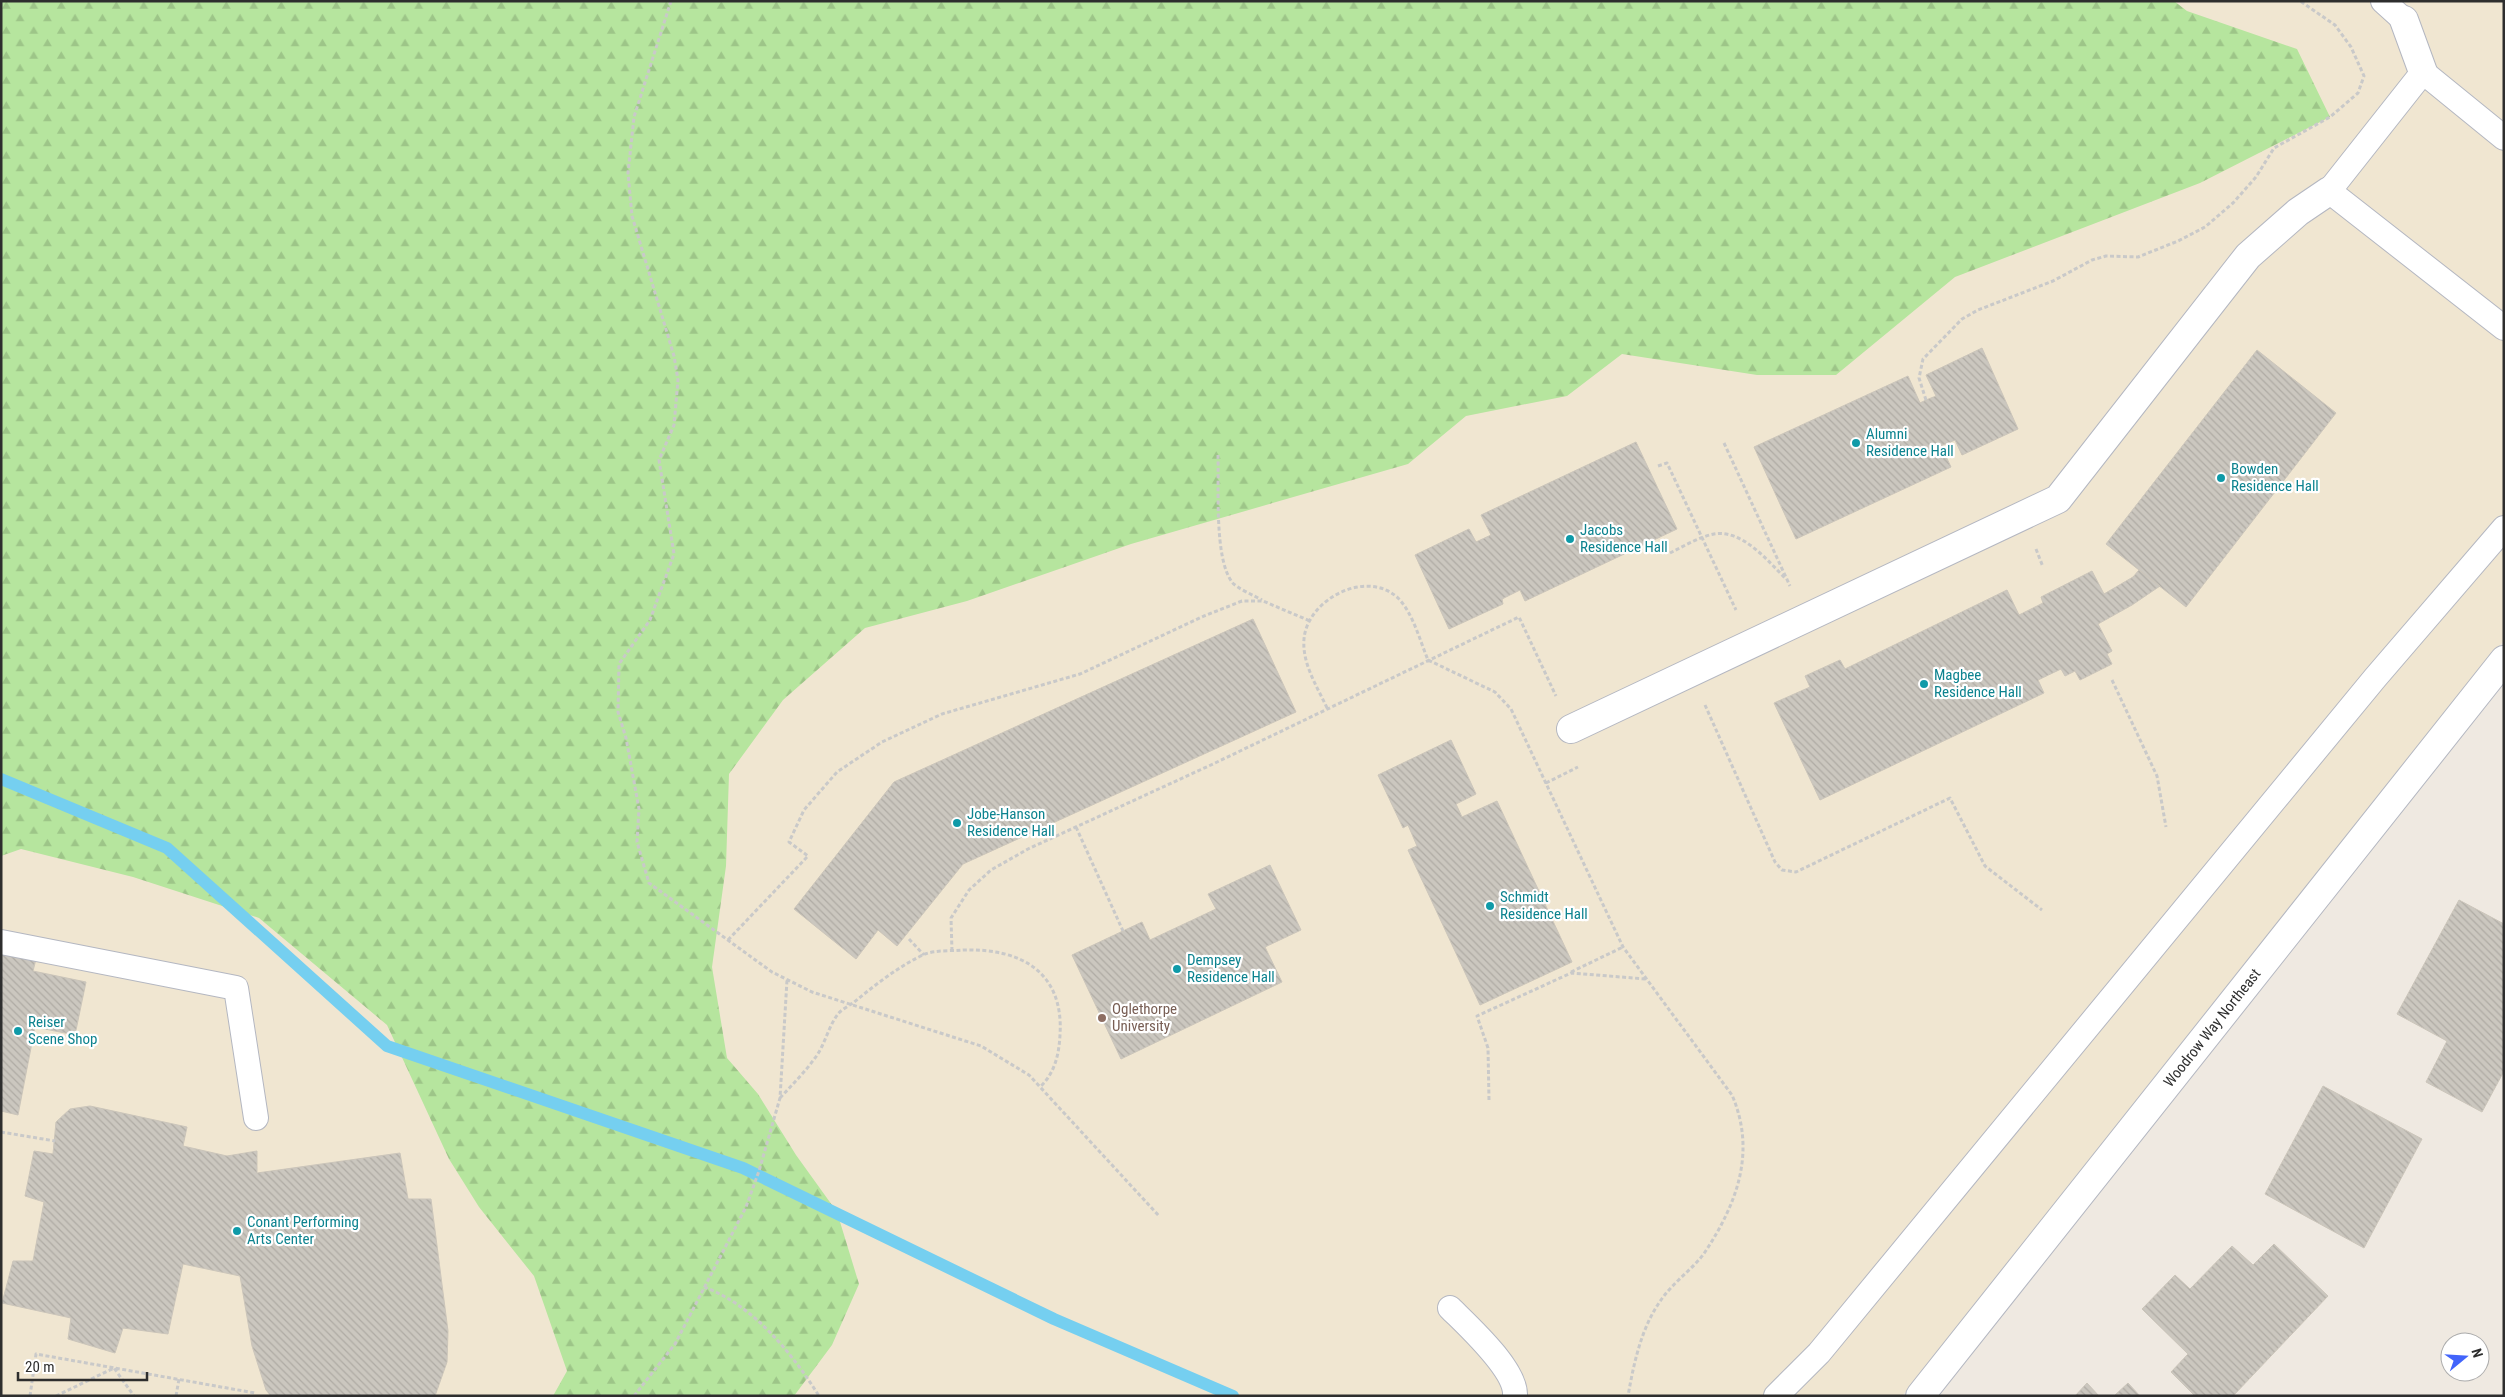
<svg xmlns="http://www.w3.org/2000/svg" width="2505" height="1397" font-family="'Roboto Condensed',sans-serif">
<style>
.education{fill:#f0e6d1}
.forest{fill:url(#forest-firs)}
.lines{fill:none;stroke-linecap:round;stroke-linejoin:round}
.stream{stroke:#75cff0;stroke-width:12}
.building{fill:url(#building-back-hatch);stroke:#cbc5ba}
.lane-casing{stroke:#b4b7c1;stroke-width:26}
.street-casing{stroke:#b4b7c1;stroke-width:30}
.path{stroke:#c9c9c9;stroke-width:3;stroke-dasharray:4 2.5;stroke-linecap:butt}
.lane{stroke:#fff;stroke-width:24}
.street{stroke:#fff;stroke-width:28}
.culture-dot{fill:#0f9aa8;stroke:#fff;stroke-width:2}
.education-dot{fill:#8d6e63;stroke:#fff;stroke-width:2}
.labels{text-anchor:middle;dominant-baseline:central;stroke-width:4.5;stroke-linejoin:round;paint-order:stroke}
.culture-label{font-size:15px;fill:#0d838f;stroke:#fff;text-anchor:start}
.education-label{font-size:15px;fill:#785e54;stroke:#fff;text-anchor:start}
.street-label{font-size:15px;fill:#2e2e2e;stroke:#fff}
</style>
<defs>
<pattern id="forest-firs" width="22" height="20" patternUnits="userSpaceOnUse" patternTransform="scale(1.25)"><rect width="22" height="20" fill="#b6e59e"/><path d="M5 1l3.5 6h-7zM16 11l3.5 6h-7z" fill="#9dc588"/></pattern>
<pattern id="building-back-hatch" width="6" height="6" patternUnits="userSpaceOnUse" patternTransform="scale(1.25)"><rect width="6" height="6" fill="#cbc7bf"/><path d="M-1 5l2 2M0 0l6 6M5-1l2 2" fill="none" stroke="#afaba4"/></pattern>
</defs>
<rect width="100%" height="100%" fill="#efe9e1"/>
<!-- education -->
<path class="education" d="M1,1h2503v639l-602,756h-1901z"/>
<!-- forest -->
<path class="forest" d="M1,1h2173l13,10 110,38 33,68 -130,66 -245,94 -119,98h-79l-135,-21 -55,42 -101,20 -58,48 -277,80 -164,57 -102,27 -82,72 -54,74 -3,92 -14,101 15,91 31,36 38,61 41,57 22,72 -27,61 -38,51h-241l14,-25 -33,-95 -55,-69 -30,-48 -62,-134 -128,-107 -126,-41 -112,-28 -20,7z"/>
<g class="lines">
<!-- stream -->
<path class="stream" d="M1,779l166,69 220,198 356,122 311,151 179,77"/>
</g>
<!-- building -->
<path class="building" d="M1982,348l36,81 -56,26 -7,-15 -14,6 10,21 -155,72 -42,-92 154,-71 12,27 6,-3 10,-4 -10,-21z
M2257,350l79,63 -150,194 -80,-63z
M1636,442l41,87 -152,72 -5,-11 -18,9 1,5 -54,25 -34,-74 54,-26 7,13 15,-7 -10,-20z
M2139,570l21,16 -28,19 -34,19 14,27 -5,3 5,10 -32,16 -5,-9 -10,5 -4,-7 -23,11 6,13 -224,107 -46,-97 36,-16 -5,-11 35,-16 5,9 162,-79 12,25 24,-12 -2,-6 51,-26 12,23 29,-17z
M1253,619l43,93 -333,152 -66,82 -19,-16 -22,29 -62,-50 100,-127z
M1451,740l25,54 -20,10 6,13 35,-16 75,161 -92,43 -72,-155 9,-4 -9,-21 -5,3 -25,-53z
M1270,865l31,65 -36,17 17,35 -161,77 -49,-104 70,-33 8,18 66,-31 -8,-15z
M2459,900l45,24v147l-22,41 -56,-30 21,-41 -50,-27z
M1,953l35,6 -3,12 53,11 -11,53 -40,-8 -17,88 -17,-4z
M2323,1086l99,53 -58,109 -99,-54z
M90,1106l97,21 -4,19 44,10 30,-5v22l143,-20 8,46h23l17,132 -1,31 -12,34h-164l-5,-6 -14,-44 -12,-70 -57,-12 -15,70 -45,-6 -8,25 -47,-14 3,-21 -69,-15 11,-42h20l11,-59 -19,-6 9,-45 19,3 3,-32 14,-13z
M2274,1244l54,52 -95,100h-38l-24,-24 17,-18 -46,-45 33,-34 15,14 42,-43 21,19z
M2087,1383l12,13h-24z
M2128,1383l12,13h-26z"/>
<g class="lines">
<!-- lane casing -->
<g class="lane-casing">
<path id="lane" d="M2383,1l21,19
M2504,138l-81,-66 -94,119 175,137
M1,942l235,46 20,130
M1450,1308c18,18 67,62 65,88
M1776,1396l43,-43 556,-675 129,-150"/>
</g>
<!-- street casing -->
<g class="street-casing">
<g id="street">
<path d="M2404,20l19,52"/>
<path d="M1571,729l487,-230 190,-243 50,-44 31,-21"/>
<path id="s1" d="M1920,1396l584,-736"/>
</g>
</g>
<!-- path -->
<path class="path" d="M671,1l-37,116 -6,56 4,43 42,140 4,24 -4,45 -15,35 15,94 -24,66 -31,44 -1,48 8,26 13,71 -2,33 12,41 123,89 40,20 169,54 48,29 130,141
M1926,400l-7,-22 4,-19 39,-40 16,-9 75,-29 39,-21 14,-4 32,1 40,-16 27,-14 28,-24 23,-26 18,-29 56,-31 28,-24 6,-17 -13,-29 -16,-22 -35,-24
M1724,443l66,143
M1218,455c1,32 -4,103 14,127 4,6 23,14 30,18
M1658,466l9,-3 69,147
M2036,549l7,18
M1670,553c14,-7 29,-16 44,-19 28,-5 54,27 71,44
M2112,680l45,96 9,51
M1705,705l70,157 7,8 14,2 154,-74 35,68 57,44
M1327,708c-10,-22 -25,-44 -23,-69 3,-39 62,-71 94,-41 15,15 22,43 30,62l67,32 16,17 112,238 109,148c24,56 6,107 -27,157 -11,16 -29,28 -41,44 -22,28 -30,66 -36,100
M1546,783l32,-16
M1076,827l47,104
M909,939l15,16
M728,940l80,-84 -19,-14 15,-32 33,-38 45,-30 60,-28 138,-40 124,-58 38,-15h21l47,20
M952,951l-1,-33 18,-28 22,-20 37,-21 185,-85 306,-147 37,79
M1571,972l52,-25
M780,1098c12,-13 25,-26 35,-40 10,-13 13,-31 23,-44 3,-4 10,-8 15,-11 22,-18 46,-37 72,-49 11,-4 26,-3 38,-4 58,-2 101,22 97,85 -1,19 -5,38 -20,52
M1489,1100l-1,-52 -11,-32 94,-43 75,6
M1,1132l54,9
M704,1287c49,18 88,66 115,109
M30,1396l6,-42 219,39
M56,1396l58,-28 20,28
M176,1396l3,-17
M634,1396l41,-52 71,-137 13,-36 21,-73 7,-118"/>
<!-- lane -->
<use href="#lane" class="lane"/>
<!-- street -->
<use href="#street" class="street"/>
</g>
<!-- markers -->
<g class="culture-dot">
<circle cx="1856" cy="443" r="5"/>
<circle cx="2221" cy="478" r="5"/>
<circle cx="1570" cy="539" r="5"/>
<circle cx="1924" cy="684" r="5"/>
<circle cx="957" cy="823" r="5"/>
<circle cx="1490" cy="906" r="5"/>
<circle cx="1177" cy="969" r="5"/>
<circle cx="18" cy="1031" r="5"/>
<circle cx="237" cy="1231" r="5"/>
</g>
<circle class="education-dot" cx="1102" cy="1018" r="5"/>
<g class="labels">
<!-- culture labels -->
<g class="culture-label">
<text x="1866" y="434">Alumni<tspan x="1866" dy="17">Residence Hall</tspan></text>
<text x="2231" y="469">Bowden<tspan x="2231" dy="17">Residence Hall</tspan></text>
<text x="1580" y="530">Jacobs<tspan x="1580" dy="17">Residence Hall</tspan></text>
<text x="1934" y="675">Magbee<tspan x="1934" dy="17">Residence Hall</tspan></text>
<text x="967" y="814">Jobe-Hanson<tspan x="967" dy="17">Residence Hall</tspan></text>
<text x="1500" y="897">Schmidt<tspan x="1500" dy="17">Residence Hall</tspan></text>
<text x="1187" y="960">Dempsey<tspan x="1187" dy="17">Residence Hall</tspan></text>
<text x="28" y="1022">Reiser<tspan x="28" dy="17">Scene Shop</tspan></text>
<text x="247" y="1222">Conant Performing<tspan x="247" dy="17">Arts Center</tspan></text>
</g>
<!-- education labels -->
<g class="education-label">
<text x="1112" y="1009">Oglethorpe<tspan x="1112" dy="17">University</tspan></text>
</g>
<!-- street labels -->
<g class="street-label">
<text stroke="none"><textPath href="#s1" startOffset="470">Woodrow Way Northeast</textPath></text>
</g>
</g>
<!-- border -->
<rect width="2505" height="1397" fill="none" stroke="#2e2e2e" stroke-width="5"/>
<!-- north arrow -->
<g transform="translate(2465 1357) rotate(72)"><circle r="24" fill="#ffffff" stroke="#ababab"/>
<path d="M0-4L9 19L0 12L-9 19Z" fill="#4264fb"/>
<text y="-8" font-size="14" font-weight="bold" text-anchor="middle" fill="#2e2e2e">N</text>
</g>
<!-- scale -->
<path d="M18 1372v8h129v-8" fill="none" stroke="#2e2e2e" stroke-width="2.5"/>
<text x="25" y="1372" font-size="15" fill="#2e2e2e" stroke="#ffffff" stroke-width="4" paint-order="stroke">20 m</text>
</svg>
